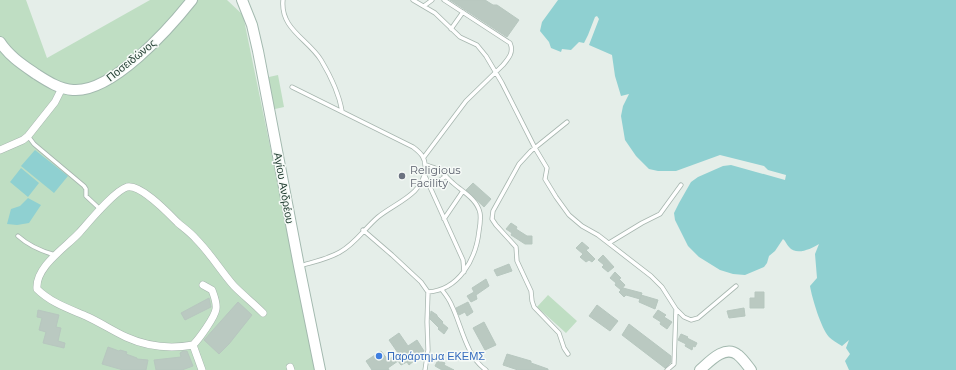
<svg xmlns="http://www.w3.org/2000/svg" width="956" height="370" font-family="Montserrat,sans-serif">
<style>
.green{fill:#bfdec3}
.water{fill:#8fd0d1}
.building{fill:#bac9c1;stroke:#b7c7bf}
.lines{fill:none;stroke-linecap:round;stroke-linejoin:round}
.lane-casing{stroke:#a7b6af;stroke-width:5}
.street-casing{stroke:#a7b6af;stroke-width:8}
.secondary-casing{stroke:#a3b9af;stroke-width:12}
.lane{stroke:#fff;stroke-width:3.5}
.street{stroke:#fff;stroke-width:7}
.secondary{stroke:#fff;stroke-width:10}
.worship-dot{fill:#6b7280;stroke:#f6faf7;stroke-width:1.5}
.shop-dot{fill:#3f7fe0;stroke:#f6faf7;stroke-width:1.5}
.labels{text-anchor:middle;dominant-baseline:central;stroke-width:3;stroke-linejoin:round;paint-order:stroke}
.street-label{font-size:11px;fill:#244034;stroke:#f6faf7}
.worship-label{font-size:11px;fill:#5b616d;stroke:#f6faf7;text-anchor:start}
.shop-label{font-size:11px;fill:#366cbe;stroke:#f6faf7;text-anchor:start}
</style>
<rect width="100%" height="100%" fill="#e5eee9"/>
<!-- green -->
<path class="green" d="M0,0h26l21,58 103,-58h77l16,15 73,355h-316z
M278,75l6,32 -18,4 -6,-32z
M548,295l29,26 -11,12 -29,-26z"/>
<!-- water -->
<path class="water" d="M558,0h398v370h-107l-4,-9 5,-7 -4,-6 3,-8 -7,6c-5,-3 -10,-6 -13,-9 -8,-9 -17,-39 -19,-51l7,-8 -2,-24 4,-10c-8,5 -23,12 -30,3 -3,-3 -3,-6 -6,-8l-8,12 -6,5 -2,7 -3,4 -19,8 -12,-1 -13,-4 -21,-13 -11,-11 -13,-26 -1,-7 5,-10 12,-21 7,-5 25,-11 8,-1 54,15 1,-5 -18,-5 -4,-4 -44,-11 -44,16h-18l-9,-2 -13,-13 -11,-16 -4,-24 2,-10 6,-12 -8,2 -6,-20 -3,-21 -23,-10 10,-26 -2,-3 -2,1 -7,18 -4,8 -5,-1 -8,8 -9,-1 -1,3 -10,-4 -2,-6 -9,-11 2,-9z
M35,150l33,26 -14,17 -33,-27z
M21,168l18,15 -11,14 -18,-15z
M28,198l13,7 -12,18 -12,2 -10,-1 4,-15 9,-3z"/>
<!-- building -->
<path class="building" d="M450,0h35l8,5h4l22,15 -12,17z
M473,183l18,16 -7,8 -18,-17z
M511,223l6,4 -1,2 11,7h5v8h-7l-14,-9 1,-2 -6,-4z
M582,242l7,6 -3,2 9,9 -3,3 -3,-2 -3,2 -6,-5 3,-3 -7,-6z
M603,255l11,12 -6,5 -6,-5 2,-2 -6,-5z
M509,264l3,7 -15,5 -3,-6z
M615,272l6,6 -2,1 6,6 -4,5 -6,-5 1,-2 -6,-5z
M486,279l3,7 -13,9 1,4 -6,3 -4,-6 7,-4 -2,-4z
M623,288l19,5 -2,6 -14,-4 -2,2 -5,-5z
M755,292h9v16h-14v-10h5z
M641,295l17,5 -3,9 -16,-7z
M209,298l2,9 -26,13 -4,-7z
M238,302l14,13 -23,29 -10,10 -15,-14z
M468,302l5,10 -6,4 -2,-4 -6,3 -3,-7z
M597,305l21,16 -8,10 -21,-15z
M744,308l1,8 -16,2 -2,-7z
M38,310l21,5 -3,12 5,1 -3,13 7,2 -1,5 -21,-5 3,-11 -7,-2 3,-12 -5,-1z
M658,310l8,5 -2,2 8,5 -5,7 -7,-5 1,-2 -8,-5z
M431,311l6,4v1l6,6 -1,1 6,5 -4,6 -6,-5 1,-1 -9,-9z
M484,322l12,23 -11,5 -12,-22z
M629,324l42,32v6l-6,6 -43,-33z
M399,333l9,13 9,-6 7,11 -11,7 2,2 -6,5 -2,-3 -6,3 -3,-4 -10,7 1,2h-17l-6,-9 15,-10 7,9 10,-7 -9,-13z
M681,334l7,3 -1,1 10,5 -2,4 -2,-1 -1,4 -7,-4 1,-2 -8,-4z
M108,347l11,4 1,-1 7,2 -1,2 11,4v1l11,1 -2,10h-23l-21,-6z
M183,351h4l6,15 -11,4h-26l-2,-10 27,-3 -1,-4z
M507,354l24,7v2l17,6v1h-30l-15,-5z
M438,360l7,3 -1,2 10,5h-12l-7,-4z"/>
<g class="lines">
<!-- lane casing -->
<g class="lane-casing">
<path id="lane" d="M283,0c-3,29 25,39 38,60 9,15 18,34 21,51
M413,0l22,13 25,24 17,8 9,11 16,27 33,65 12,20 -2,11 11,18 13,18 13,11 16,9 53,41 11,11 14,22 8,8 7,3 7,-2 38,-32
M424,6l8,-6
M451,29l12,-17
M292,87l121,60c8,6 13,11 12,22 -1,25 -30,34 -47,48 -13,11 -23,27 -38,35 -12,7 -27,10 -40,14
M567,122l-36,29 -12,13 -26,47 -1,8 4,6 20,22 1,14 14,30 1,10 2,6 25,26 5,15 4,6
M28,136l6,8 50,42 2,3v7l15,14
M424,157l42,-56 37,-36c6,-7 11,-13 7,-22l-66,-43
M426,165c3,1 8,2 11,4 6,3 11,10 16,14 10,9 24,16 27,30 1,6 0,12 -1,18 -3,28 -20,59 -51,61
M425,176l38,84 1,12
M430,187l16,-11
M444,219l19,-28
M363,230l29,25 29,27 7,10 -1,30 1,28 -3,20
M18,236c11,10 23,15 37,19
M609,243l33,-20 18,-9 21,-29
M442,290c4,5 8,11 10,16 10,21 14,50 34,64
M667,370l7,-6 2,-55"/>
</g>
<!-- street casing -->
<g class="street-casing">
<path id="street" d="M0,150l23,-10 5,-4 27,-34 7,-14
M193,345c-23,4 -45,2 -67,-8 -13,-6 -25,-14 -38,-20 -18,-8 -37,-14 -51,-28 -2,-22 28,-41 42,-56 10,-11 35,-42 48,-46 14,-3 42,27 51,36 6,5 13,10 18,16 14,14 25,32 38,47 9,9 20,18 29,27
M290,367l1,3
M202,370l-9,-25c6,-6 22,-28 23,-36 1,-7 -2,-13 -4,-19l-9,-5"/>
</g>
<!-- secondary casing -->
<g class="secondary-casing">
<path id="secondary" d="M242,0l10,25 6,26 41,215 21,104
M0,42c9,14 23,23 36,32 11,7 23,15 37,16 39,3 96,-61 119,-90
M700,370c9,-8 25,-26 38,-15 5,4 9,10 13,15"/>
</g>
<!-- lane -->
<use href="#lane" class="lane"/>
<!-- street -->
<use href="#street" class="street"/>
<!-- secondary -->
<use href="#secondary" class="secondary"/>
</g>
<!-- markers -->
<circle class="worship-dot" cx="402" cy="176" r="4"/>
<circle class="shop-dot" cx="379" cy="356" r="4"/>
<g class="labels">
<!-- street labels -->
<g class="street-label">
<text transform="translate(131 60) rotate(-39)">Ποσειδώνος</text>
<text transform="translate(284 188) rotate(80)">Αγίου Ανδρέου</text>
</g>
<!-- worship labels -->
<g class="worship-label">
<text x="410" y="170">Religious<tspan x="410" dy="13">Facility</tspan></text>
</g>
<!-- shop labels -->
<g class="shop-label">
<text x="387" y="356">Παράρτημα ΕΚΕΜΣ</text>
</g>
</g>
</svg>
